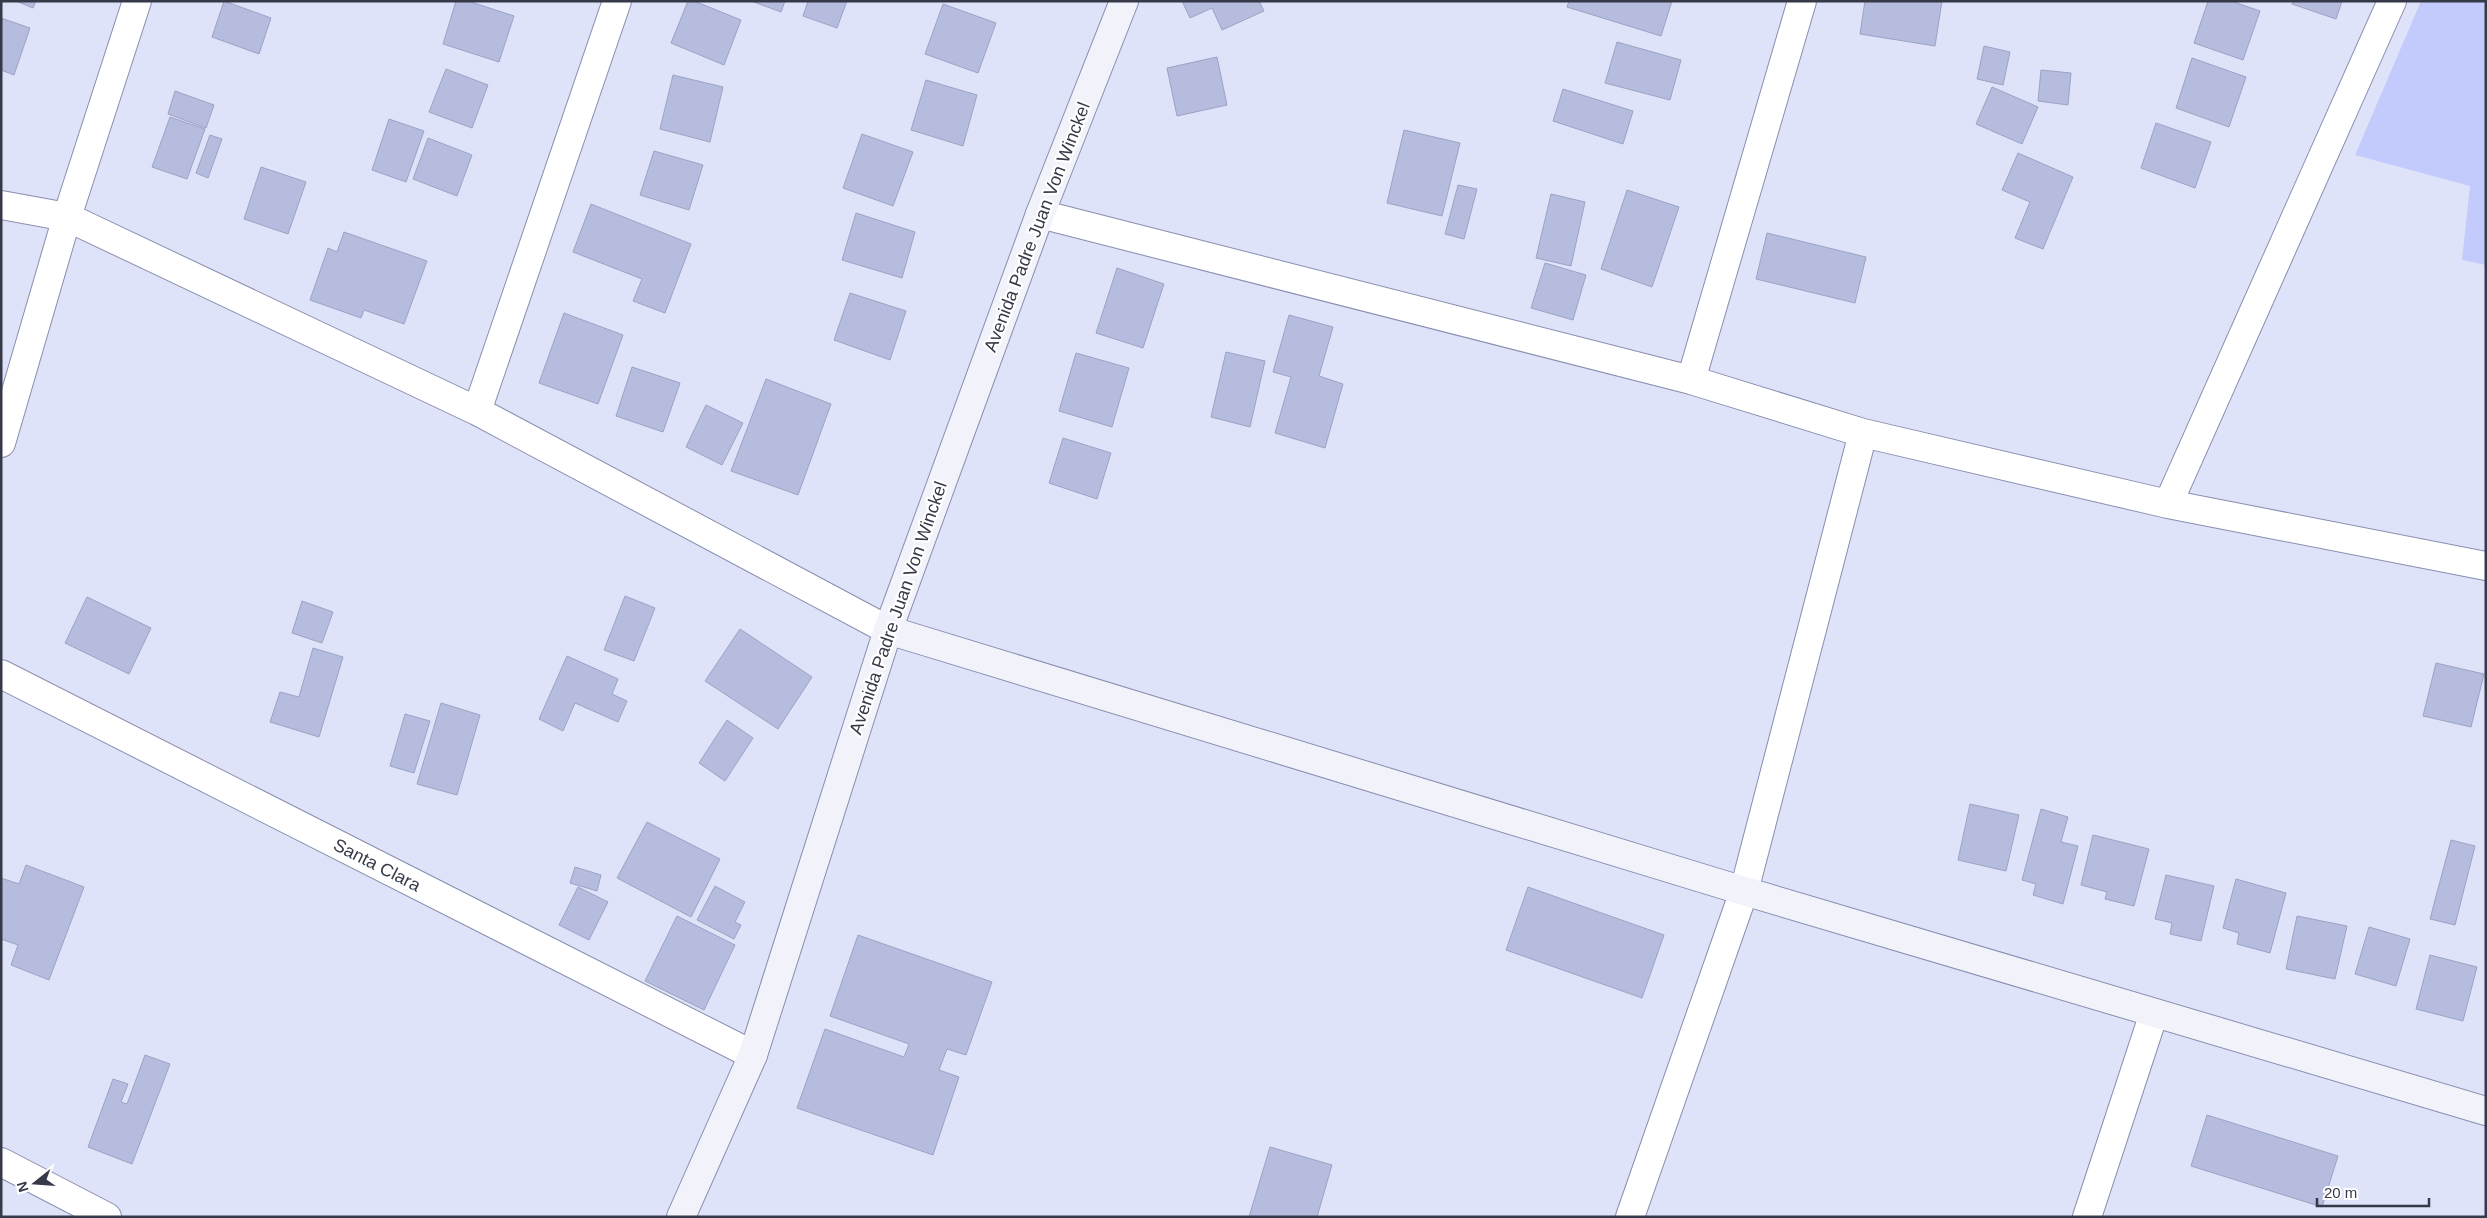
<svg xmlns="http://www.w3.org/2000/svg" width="2487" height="1218" font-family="Helvetica,sans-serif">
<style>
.green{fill:#c2cbfb}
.building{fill:#b5bcde;stroke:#9ca2c3}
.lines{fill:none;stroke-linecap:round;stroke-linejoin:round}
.street-casing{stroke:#888eaf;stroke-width:30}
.secondary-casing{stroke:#888eaf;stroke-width:30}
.street{stroke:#fff;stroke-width:28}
.secondary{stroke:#f1f2fa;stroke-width:28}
.labels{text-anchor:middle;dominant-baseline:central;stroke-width:4.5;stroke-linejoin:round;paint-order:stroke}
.street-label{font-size:18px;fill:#363947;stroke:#fff}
</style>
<rect width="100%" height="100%" fill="#dfe3f9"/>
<!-- green -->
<path class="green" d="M2421,1h65v264l-24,-5 8,-74 -115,-31z"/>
<!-- building -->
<path class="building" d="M16,1h20l-3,7z
M224,1l47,17 -12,36 -47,-17z
M456,1h12l46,15 -15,46 -56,-18z
M688,1h6l47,19 -17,45 -53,-22z
M751,1h34l-4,11z
M808,1h39l-10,27 -34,-12z
M1182,1h77l5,10 -42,19 -10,-22 -22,10z
M1569,1h103l-11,35 -94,-29z
M1865,1h77l-7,45 -75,-12z
M2208,1h23l29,10 -17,49 -49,-17z
M2293,1h49l-6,18 -44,-15z
M943,4l53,19 -18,50 -53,-19z
M1,18l29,10 -16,47 -13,-5z
M1617,42l64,18 -11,40 -65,-17z
M1984,46l26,6 -7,33 -26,-6z
M1217,57l10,48 -50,11 -10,-48z
M2192,58l54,19 -17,50 -53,-19z
M446,69l42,16 -16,43 -43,-16z
M2041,70l30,3 -3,32 -30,-4z
M673,75l50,12 -13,55 -50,-13z
M926,80l51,15 -14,51 -52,-16z
M1992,87l46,20 -16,37 -46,-20z
M1563,89l70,22 -10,33 -70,-23z
M175,91l39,14 -8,23 -38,-14z
M170,117l35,12 -18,50 -35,-12z
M389,119l35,12 -18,51 -34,-12z
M2156,123l55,19 -16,46 -54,-20z
M1404,130l56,13 -18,73 -55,-13z
M862,134l51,18 -20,54 -50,-18z
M210,135l12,4 -14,39 -12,-5z
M428,138l44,17 -15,41 -44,-17z
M654,151l49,14 -14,45 -49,-15z
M2018,153l55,24 -30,72 -28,-11 15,-36 -28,-12z
M261,167l45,15 -18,52 -44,-15z
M1458,185l19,4 -13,50 -19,-5z
M1627,190l52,17 -27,80 -51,-18z
M1551,194l34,8 -14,64 -35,-8z
M591,204l100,40 -26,69 -32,-12 9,-22 -69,-27z
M856,213l59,19 -13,46 -60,-18z
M344,232l83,29 -23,63 -40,-14 -3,8 -51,-18 18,-52 9,4z
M1767,233l99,24 -11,46 -99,-24z
M1545,263l41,12 -13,45 -42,-12z
M1117,268l47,16 -21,64 -47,-15z
M850,293l56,18 -16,49 -56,-20z
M564,313l59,22 -25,69 -59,-21z
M1289,315l44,12 -14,49 24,8 -18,64 -50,-15 16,-56 -18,-5z
M1226,352l39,9 -15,66 -39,-10z
M1076,353l53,15 -17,59 -53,-16z
M632,367l48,16 -17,49 -47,-16z
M766,379l65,25 -33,91 -67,-24z
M706,405l37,18 -21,42 -36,-18z
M1063,438l48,15 -14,46 -48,-16z
M625,596l30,12 -21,53 -30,-11z
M87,597l64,31 -22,46 -64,-31z
M302,601l31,11 -11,31 -30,-10z
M740,629l72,48 -34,52 -73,-48z
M313,648l30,9 -24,80 -49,-15 10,-30 19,5z
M567,656l51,23 -6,15 15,7 -9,21 -43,-19 -12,28 -24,-12z
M2436,663l48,11 -13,53 -48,-11z
M441,703l39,12 -23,80 -40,-11z
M405,714l25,7 -16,52 -24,-7z
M727,720l26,18 -28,43 -26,-18z
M1970,804l49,11 -13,56 -48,-11z
M2041,809l27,8 -7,25 17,4 -15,58 -30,-9 3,-11 -14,-4z
M647,822l73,37 -29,58 -74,-39z
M2093,835l56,14 -15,57 -29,-7 2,-7 -26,-7z
M2451,840l24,6 -20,79 -25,-6z
M26,865l58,22 -35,93 -38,-15 7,-20 -17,-6v-61l18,6z
M575,867l26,8 -4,16 -27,-8z
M2166,875l48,11 -13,55 -31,-7 2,-11 -17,-4z
M2236,879l50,14 -16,60 -33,-9 2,-11 -16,-5z
M715,886l30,16 -10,20 6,3 -7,14 -37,-19z
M578,887l30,15 -19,38 -30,-15z
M1528,887l136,48 -22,63 -136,-48z
M677,916l58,29 -31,65 -59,-29z
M2297,916l50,10 -12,53 -49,-10z
M2369,927l41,12 -14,47 -41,-12z
M858,935l134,47 -26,73 -19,-6 -8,21 20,7 -26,78 -136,-47 28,-79 79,28 5,-13 -79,-28z
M2430,955l47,12 -14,54 -47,-12z
M145,1055l25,9 -38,100 -44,-17 25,-68 15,5 -7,18 6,2z
M2207,1115l131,41 -16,51 -131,-41z
M1270,1147l62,18 -15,52h-68z"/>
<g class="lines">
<!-- street casing -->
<g class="street-casing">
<path id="street" d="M1,205l66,12 410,194 411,219
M1040,214l651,166 172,53 305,71 318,62
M1691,380l111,-379
M477,411l140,-410
M1,443l66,-226 70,-216
M2168,504l224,-503
M1,674l752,381
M1,1162l106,55
M1630,1217l114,-326 119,-458
M2087,1217l67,-204"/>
</g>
<!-- secondary casing -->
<g class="secondary-casing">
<path id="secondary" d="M888,630l856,261 742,220
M681,1217l72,-162 135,-425 152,-416 84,-213"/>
</g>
<!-- street -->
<use href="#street" class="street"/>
<!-- secondary -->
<use href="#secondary" class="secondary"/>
</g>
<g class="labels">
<!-- street labels -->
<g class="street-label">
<text transform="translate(1037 227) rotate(-69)">Avenida Padre Juan Von Winckel</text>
<text transform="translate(898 608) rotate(-71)">Avenida Padre Juan Von Winckel</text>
<text transform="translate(377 865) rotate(27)">Santa Clara</text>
</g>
</g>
<!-- border -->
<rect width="2487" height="1218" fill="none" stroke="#363947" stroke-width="5"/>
<!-- north arrow -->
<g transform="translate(35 1183) rotate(253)" stroke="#ffffff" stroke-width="4" paint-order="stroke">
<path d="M0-4L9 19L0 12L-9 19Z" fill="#363947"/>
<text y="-8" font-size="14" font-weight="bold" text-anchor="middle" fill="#363947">N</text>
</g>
<!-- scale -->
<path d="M2317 1198v8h112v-8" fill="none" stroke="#363947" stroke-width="2.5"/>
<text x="2324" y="1198" font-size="15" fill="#363947" stroke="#ffffff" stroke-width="4" paint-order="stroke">20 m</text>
</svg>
